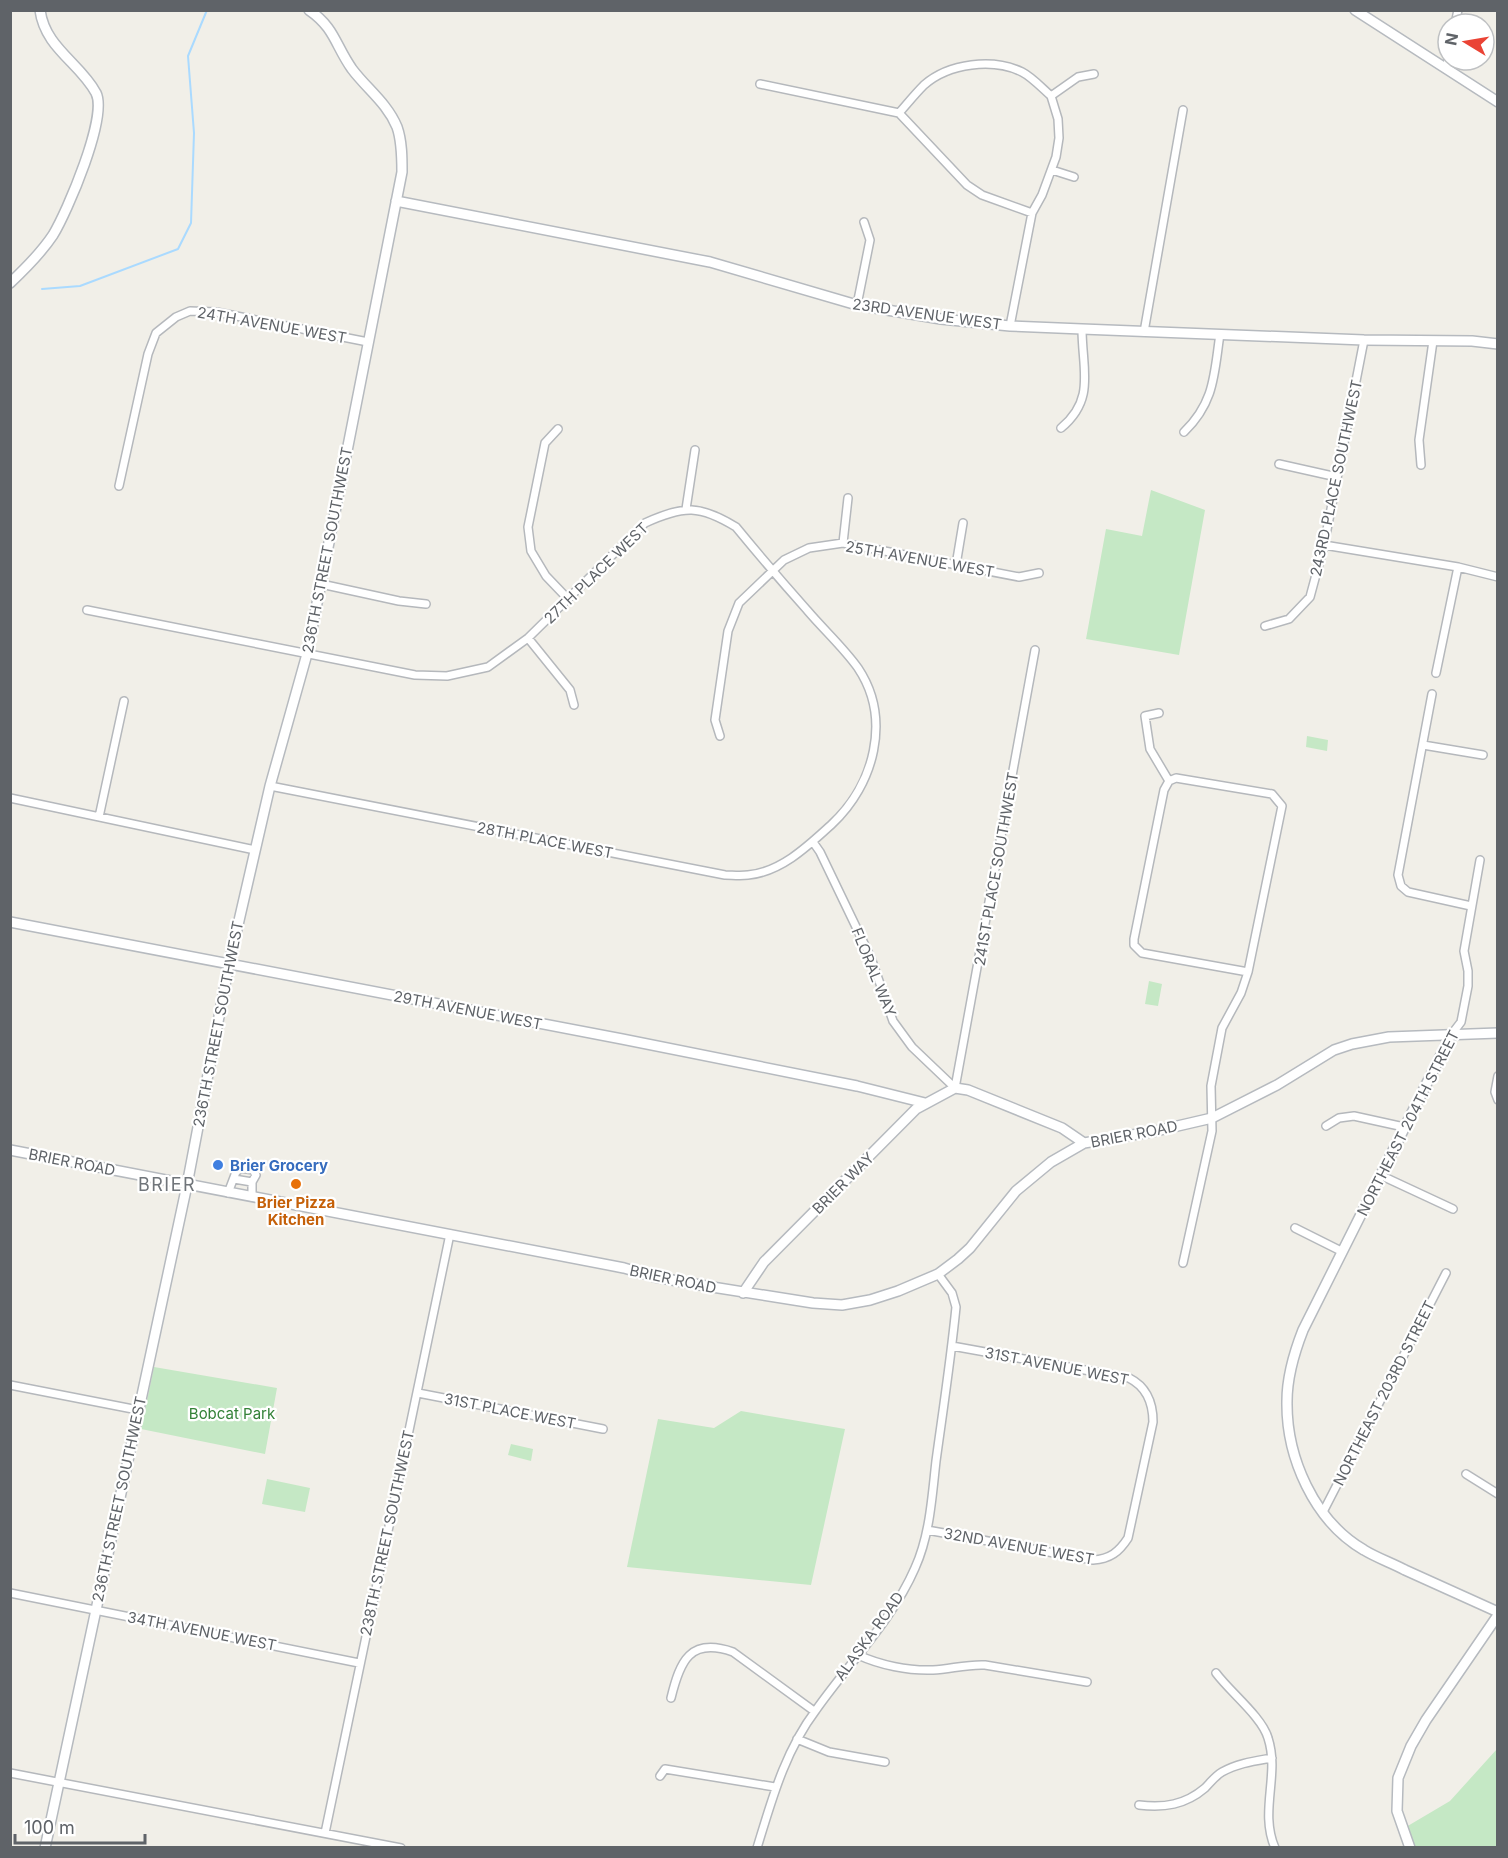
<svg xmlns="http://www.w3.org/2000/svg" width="1508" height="1858" font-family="Inter,sans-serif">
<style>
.green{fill:#c5e8c5}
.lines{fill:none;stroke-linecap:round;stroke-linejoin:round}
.stream{stroke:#aadaff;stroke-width:2}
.street-casing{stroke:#b5b8bc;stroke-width:10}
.secondary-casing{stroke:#b6babf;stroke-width:12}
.street{stroke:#fff;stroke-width:7}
.secondary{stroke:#fff;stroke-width:9}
.shop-dot{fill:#3f7fe0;stroke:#fff;stroke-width:2}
.food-dot{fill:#e8710a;stroke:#fff;stroke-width:2}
.labels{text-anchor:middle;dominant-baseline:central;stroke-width:4.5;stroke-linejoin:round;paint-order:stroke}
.street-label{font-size:15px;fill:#5f6368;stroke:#fff}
.shop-label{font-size:15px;font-weight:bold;fill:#366cbe;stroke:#fff;text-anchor:start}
.food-label{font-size:15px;font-weight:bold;fill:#c56008;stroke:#fff}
.park-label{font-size:15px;fill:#348238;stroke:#fff}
.quarter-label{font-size:18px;letter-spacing:1.5px;fill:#70757a;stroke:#fff}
</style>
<rect width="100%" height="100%" fill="#f1efe8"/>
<!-- green -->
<path class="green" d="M1151,490l54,20 -26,145 -93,-16 20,-110 36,7z
M1307,736l21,4 -1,11 -21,-4z
M1149,981l13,3 -4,22 -13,-2z
M154,1367l123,21 -12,66 -124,-25z
M741,1411l104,18 -34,156 -184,-18 31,-148 56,9z
M511,1444l22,5 -2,12 -23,-6z
M267,1479l43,9 -5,24 -43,-8z
M1497,1749v98h-84l-7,-20 44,-26z"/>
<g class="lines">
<!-- stream -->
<path class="stream" d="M42,289l38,-3 98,-37 13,-26 3,-90 -6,-77 19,-46"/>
<!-- street casing -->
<g class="street-casing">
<path id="street" d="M1455,24l3,-14
M1446,69l2,-9
M760,84l139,29 68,72 15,10 50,18
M899,113c8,-9 16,-19 25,-28 25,-22 69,-27 98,-13 10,5 20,16 29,24
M1052,170l22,7
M857,305l13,-65 -6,-18
M1010,326l22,-113 10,-18 14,-38 3,-19 -1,-19 -7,-23 27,-19 16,-3
M1144,332l39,-222
M1061,428c35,-29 21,-59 21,-99
M558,429l-13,14 -17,84 3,24 15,25 22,23
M1184,432c31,-30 30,-58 36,-98
M1279,464l58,13
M1421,465l-2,-25 14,-99
M119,486l29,-132 8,-21 20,-16 14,-6 26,1 152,30
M686,509l9,-59
M843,543l5,-45
M1324,545l134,22 40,10
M956,565l7,-42
M321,584l78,17 27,3
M87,610l328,65 32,1 41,-9 40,-29 117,-115c39,-18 55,-18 91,4 23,28 47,56 71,83 16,19 37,38 51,58 34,51 16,117 -26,156 -24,22 -51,48 -84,51 -8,1 -16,0 -23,0l-455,-89
M1265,626l24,-7 21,-22 14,-52 40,-205
M528,638l42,52 4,15
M1436,673l22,-106
M1432,694l-34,181 3,11 7,6 63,14
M1159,713l-14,3 5,33 19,32
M720,736l-5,-16 13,-89 11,-28 45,-43 25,-12 34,-5 176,34 20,-4
M1423,745l60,10
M1169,781l7,-3 96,16 10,12 -34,166 -7,21 -19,35 -11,58 1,45 -29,132
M1169,781l-5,9 -30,149v6l8,8 106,19
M10,798l245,52
M99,817l25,-116
M813,842l7,10 51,106 22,63 19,26 43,41
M1451,1035l10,-13 7,-36v-15l-4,-20 16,-91
M1498,1076l-3,16 3,8
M955,1088l80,-438
M1326,1126l13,-8 15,-2 50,11
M1380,1175l73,34
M234,1179l18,3
M228,1193l8,-21 5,-4 12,2 3,5 -4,7v15
M1295,1228l46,23
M10,1385l128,25
M418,1393l185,36
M1466,1474l32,20
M1323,1512l123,-239
M927,1530l166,30c17,-1 26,-8 35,-22l25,-116c0,-19 -6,-35 -24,-44l-177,-32
M10,1593l349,70
M858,1655c22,10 50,16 75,15 18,-1 34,-6 52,-5l102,17
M1216,1673c14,19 46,44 52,65 12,37 -9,73 7,110
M671,1698c9,-37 19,-61 62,-46l81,59
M797,1739l32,13 56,10
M10,1773l391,75
M660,1776l5,-7 110,18
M1139,1805c25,3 46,0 66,-17 5,-5 10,-12 17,-16 16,-9 33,-11 50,-14
M325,1833l125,-599
M757,1848c15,-49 28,-97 59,-138 33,-47 76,-89 99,-142 15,-33 17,-72 21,-107 7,-51 15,-103 20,-154l-4,-14 -14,-19"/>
</g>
<!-- secondary casing -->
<g class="secondary-casing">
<path id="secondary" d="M1355,10l143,92
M396,201l314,61 147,43 84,14 69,7 72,3 282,11 108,1 26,3
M10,283c16,-15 31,-30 43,-48 14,-23 55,-118 43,-142 -16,-30 -51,-45 -56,-83
M10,922l612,117 235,47 68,17
M1451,1035l-148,295c-9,23 -16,46 -16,71 -1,56 27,120 77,149 13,8 28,13 41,20 31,14 62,28 93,42
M10,1150l614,118 31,9 51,9 107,17 29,2 28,-5 28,-9 40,-17 20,-15 12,-11 46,-57 35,-29 33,-19 72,-12 56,-13 65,-33 57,-35 18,-6 37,-7 109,-4
M743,1293l21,-31 152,-153 39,-21 13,2 94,38 22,15
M45,1848l142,-663 42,-221 41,-178 37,-132 95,-482c0,-14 0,-31 -5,-45 -10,-24 -30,-38 -45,-58 -17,-24 -17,-41 -43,-59
M1410,1848l-13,-37 1,-33 13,-32 15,-26 72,-105"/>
</g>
<!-- street -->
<use href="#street" class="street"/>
<!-- secondary -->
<use href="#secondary" class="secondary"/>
</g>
<!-- markers -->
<circle class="shop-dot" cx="218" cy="1165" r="6"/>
<circle class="food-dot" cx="296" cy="1184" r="6"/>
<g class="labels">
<!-- street labels -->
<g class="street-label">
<text transform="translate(927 314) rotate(8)">23RD AVENUE WEST</text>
<text transform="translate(272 325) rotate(10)">24TH AVENUE WEST</text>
<text transform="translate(1336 478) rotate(-78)">243RD PLACE SOUTHWEST</text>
<text transform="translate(327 550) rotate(-79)">236TH STREET SOUTHWEST</text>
<text transform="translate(920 559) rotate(10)">25TH AVENUE WEST</text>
<text transform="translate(596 573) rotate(-44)">27TH PLACE WEST</text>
<text transform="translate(545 840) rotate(11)">28TH PLACE WEST</text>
<text transform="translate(996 869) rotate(-80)">241ST PLACE SOUTHWEST</text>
<text transform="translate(874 972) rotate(68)">FLORAL WAY</text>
<text transform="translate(468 1010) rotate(11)">29TH AVENUE WEST</text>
<text transform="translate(218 1024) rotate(-79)">236TH STREET SOUTHWEST</text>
<text transform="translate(1408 1123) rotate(-63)">NORTHEAST 204TH STREET</text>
<text transform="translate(1134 1134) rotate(-11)">BRIER ROAD</text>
<text transform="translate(72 1162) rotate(11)">BRIER ROAD</text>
<text transform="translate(843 1183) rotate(-45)">BRIER WAY</text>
<text transform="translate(673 1279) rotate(12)">BRIER ROAD</text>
<text transform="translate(1057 1366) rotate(11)">31ST AVENUE WEST</text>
<text transform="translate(1384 1393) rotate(-63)">NORTHEAST 203RD STREET</text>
<text transform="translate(510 1411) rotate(11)">31ST PLACE WEST</text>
<text transform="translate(119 1499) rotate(-78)">236TH STREET SOUTHWEST</text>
<text transform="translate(387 1533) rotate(-78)">238TH STREET SOUTHWEST</text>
<text transform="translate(1019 1546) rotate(10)">32ND AVENUE WEST</text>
<text transform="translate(202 1631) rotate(11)">34TH AVENUE WEST</text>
<text transform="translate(869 1636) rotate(-54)">ALASKA ROAD</text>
</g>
<!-- shop labels -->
<g class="shop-label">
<text x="230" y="1165">Brier Grocery</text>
</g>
<!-- food labels -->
<g class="food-label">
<text x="296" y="1202">Brier Pizza<tspan x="296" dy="17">Kitchen</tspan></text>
</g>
<!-- park labels -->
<g class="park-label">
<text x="232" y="1413">Bobcat Park</text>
</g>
<!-- quarter labels -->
<g class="quarter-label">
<text x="167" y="1184">BRIER</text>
</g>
</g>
<!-- border -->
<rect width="1508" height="1858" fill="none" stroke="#5f6368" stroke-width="24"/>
<!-- north arrow -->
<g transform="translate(1466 42) rotate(281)"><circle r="28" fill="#ffffff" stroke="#bfc1c3" stroke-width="1.5"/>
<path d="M0-4.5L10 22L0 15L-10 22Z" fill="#ea4335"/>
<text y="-9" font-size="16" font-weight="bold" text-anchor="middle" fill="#5f6368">N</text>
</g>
<!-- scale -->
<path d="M15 1834v9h130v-9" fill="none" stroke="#5f6368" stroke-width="3"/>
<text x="24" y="1834" font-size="18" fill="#5f6368" stroke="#ffffff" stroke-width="4.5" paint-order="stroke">100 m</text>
</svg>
